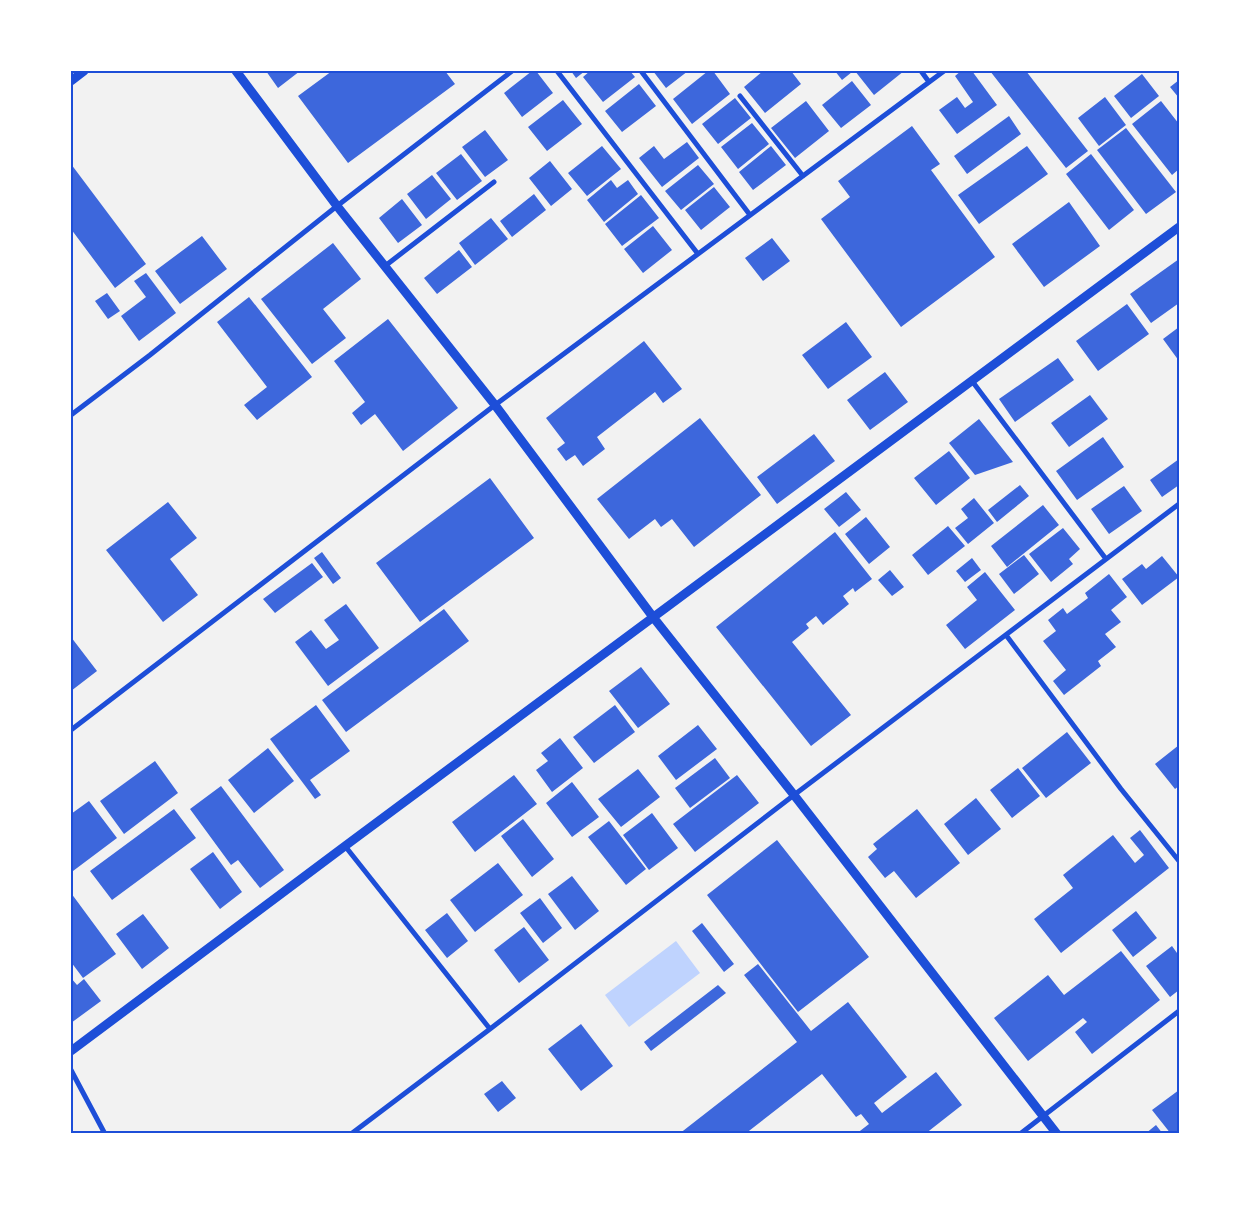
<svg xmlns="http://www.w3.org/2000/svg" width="1250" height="1205" font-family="Figtree,sans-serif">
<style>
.water{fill:#bfd3fe}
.building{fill:#3d67dc}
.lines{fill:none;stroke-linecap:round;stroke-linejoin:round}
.minor{stroke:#1d4ed8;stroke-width:5}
.tertiary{stroke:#1d4ed8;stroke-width:9}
.neatline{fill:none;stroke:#1d4ed8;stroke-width:2}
</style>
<rect width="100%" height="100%" fill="#f2f2f2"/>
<!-- water -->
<path class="water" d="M676,941l24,32 -71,54 -24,-32z"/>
<!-- building -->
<path class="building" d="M266,71h34l-22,17z
M332,71h113l10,13 -107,79 -50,-67z
M532,71h4l17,22 -31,24 -18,-24z
M571,71h14l-9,7z
M590,71h40l5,6 -32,25 -20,-25z
M653,71h35l-22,17z
M708,71h5l17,23 -38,30 -19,-25z
M763,71h28l10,13 -36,29 -21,-26z
M835,71h16l1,1 -10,8z
M855,71h49l-30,24z
M961,71h11l25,34 -40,29 -18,-24 18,-13 8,11 8,-6 -18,-26z
M990,71h36l62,80 -22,17z
M1142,74l17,22 -28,22 -17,-22z
M1179,80v18l-9,-11z
M852,81l19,24 -30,23 -19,-23z
M639,84l17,22 -34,26 -17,-21z
M1105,97l21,28 -27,21 -21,-28z
M735,98l16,20 -33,26 -16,-20z
M563,100l19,24 -35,27 -19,-24z
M806,101l23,30 -34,27 -24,-30z
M1161,101l18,23v45l-7,6 -40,-51z
M1009,116l12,18 -54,40 -13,-18z
M752,123l17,21 -31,25 -17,-22z
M912,126l28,38 -9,6 64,87 -94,70 -80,-108 29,-22 -12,-16z
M1126,128l50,64 -30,22 -49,-64z
M485,130l23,30 -23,17 -23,-30z
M687,142l12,16 -37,29 -23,-29 15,-12 10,13z
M602,146l19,23 -34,27 -19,-23z
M771,146l15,19 -33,25 -14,-18z
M1027,146l21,28 -69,50 -21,-29z
M461,154l21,27 -25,19 -21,-27z
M1091,154l43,56 -25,20 -43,-56z
M550,161l22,28 -21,17 -22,-28z
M71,164l75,100 -31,24 -44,-59z
M698,165l16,19 -33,26 -16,-19z
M432,175l19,24 -25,20 -19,-25z
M611,180l6,8 11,-8 10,14 -34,28 -17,-22z
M714,187l16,20 -29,23 -16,-20z
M534,194l12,16 -34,27 -12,-16z
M641,195l18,23 -37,28 -17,-22z
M402,199l20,26 -24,18 -19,-25z
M1069,202l31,44 -56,41 -32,-43z
M491,218l17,21 -33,26 -16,-22z
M653,226l19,24 -29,23 -19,-24z
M202,236l25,33 -47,35 -25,-33z
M772,238l18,23 -27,20 -18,-23z
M333,243l28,36 -38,30 23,29 -34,26 -51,-65z
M459,250l13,17 -35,27 -13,-16z
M1179,259v44l-28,20 -21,-29z
M146,273l30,40 -37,28 -18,-25 25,-19 -12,-16z
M107,293l13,18 -12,8 -13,-18z
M249,297l63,80 -55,43 -13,-15 23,-18 -50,-65z
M1127,304l22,30 -51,37 -22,-30z
M388,319l70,89 -55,43 -28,-37 -14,11 -9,-12 13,-11 -31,-41z
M846,322l26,35 -44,32 -26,-34z
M1179,327v34l-16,-22z
M644,341l38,48 -19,14 -8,-11 -58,45 8,12 -22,17 -8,-11 -9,6 -9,-12 8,-6 -19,-25z
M1058,358l16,22 -59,42 -16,-23z
M885,372l23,30 -38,28 -23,-30z
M1090,395l18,24 -39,28 -18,-24z
M700,418l61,77 -67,52 -22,-28 -11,8 -6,-8 -26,20 -32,-40z
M979,419l34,43 -38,13 -26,-32z
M814,434l21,27 -58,43 -20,-27z
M1103,437l21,30 -47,33 -21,-29z
M949,451l21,27 -34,27 -22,-27z
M1179,459v26l-17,12 -12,-17z
M490,478l44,60 -114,84 -44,-59z
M1020,485l9,11 -32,26 -9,-12z
M1124,486l18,25 -33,23 -18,-25z
M846,492l15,18 -22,17 -15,-18z
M974,498l20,25 -26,21 -13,-16 13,-10 -7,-9z
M168,502l29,36 -27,21 28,36 -35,27 -57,-72z
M1043,505l16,20 -52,42 -16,-21z
M866,517l24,30 -21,17 -24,-30z
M948,526l17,20 -37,29 -16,-20z
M1063,528l17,21 -11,10 4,5 -22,18 -22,-28z
M835,532l37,47 -17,13 -2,-4 -10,8 6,8 -26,21 -7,-9 -10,8 3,4 -17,14 59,73 -40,31 -95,-119z
M322,552l19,26 -8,6 -19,-26z
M1024,555l15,19 -25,20 -15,-20z
M1162,556l17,21 -37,28 -20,-26 20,-15 4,5z
M972,558l9,12 -16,12 -9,-11z
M312,563l11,14 -48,36 -12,-14z
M890,570l14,17 -12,9 -14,-16z
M985,572l30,38 -50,39 -19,-24 31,-25 -10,-13z
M1109,574l18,23 -16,13 10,12 -16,12 11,13 -18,14 3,5 -37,29 -11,-14 13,-11 -23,-29 13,-10 -8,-11 15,-12 4,6 21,-16 -3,-5z
M346,604l33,44 -51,38 -33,-44 16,-12 15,19 13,-9 -15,-20z
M444,609l25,32 -123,91 -24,-32z
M71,637l26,34 -26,20z
M641,667l29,37 -32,24 -29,-37z
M316,705l34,46 -40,29 11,15 -6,4 -45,-60z
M615,705l20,27 -41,31 -21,-26z
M698,725l19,24 -41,31 -18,-24z
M1067,732l24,31 -45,35 -24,-30z
M560,738l23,30 -31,24 -16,-22 12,-9 -7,-8z
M1179,745v41l-4,3 -20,-25z
M268,748l26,33 -40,32 -26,-33z
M715,758l15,20 -40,30 -15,-20z
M155,761l23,32 -54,41 -24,-33z
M1018,768l22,28 -28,22 -22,-28z
M638,769l22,28 -39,30 -23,-28z
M514,775l23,29 -62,48 -23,-30z
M737,775l22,28 -64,49 -22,-28z
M572,782l27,35 -27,20 -26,-34z
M221,786l63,84 -24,18 -22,-28 -7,5 -41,-56z
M976,798l25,31 -33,26 -24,-31z
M89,801l28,37 -44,33 -2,-2v-55z
M174,809l22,29 -84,62 -22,-29z
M917,809l43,54 -44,35 -22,-27 -9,7 -17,-21 9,-8 -4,-5z
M652,813l26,35 -29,22 -26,-35z
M523,819l31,40 -22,18 -31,-41z
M609,821l37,48 -20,16 -38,-48z
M1140,830l29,38 -108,85 -27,-34 39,-31 -10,-13 50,-40 22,28 9,-8 -14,-17z
M777,840l92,117 -71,55 -91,-117z
M213,852l29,40 -22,17 -30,-40z
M498,863l25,32 -48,37 -25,-32z
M572,876l27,35 -24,19 -27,-36z
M71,893l45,61 -33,24 -12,-16z
M540,898l22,30 -19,15 -23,-30z
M1136,911l21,27 -24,19 -21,-27z
M447,913l21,28 -21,17 -22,-28z
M143,914l26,34 -27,21 -26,-35z
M702,923l32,41 -10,8 -32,-41z
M524,927l25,33 -30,23 -25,-33z
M1172,946l5,7 2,-2v39l-9,7 -24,-31z
M1121,951l39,49 -68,54 -17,-22 12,-10 -4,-4 -55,43 -34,-43 54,-43 16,20z
M758,964l53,67 37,-29 59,75 -33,26 8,10 54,-41 26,33 -37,29h-69l13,-10 -8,-10 -5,3 -34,-43 -77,60h-66l118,-92 -53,-67z
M71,978l6,7 7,-6 17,22 -30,22z
M718,985l8,8 -75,58 -7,-9z
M581,1024l32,42 -32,25 -33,-42z
M502,1081l14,17 -18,14 -14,-18z
M1179,1090v44h-8l-19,-24z
M1156,1125l7,9h-18z"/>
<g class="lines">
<!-- minor -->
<path class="minor" d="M557,71l141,183
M641,71l109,144
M921,71l8,11
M740,96l63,80
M385,266l109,-84
M972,381l134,178
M71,415l79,-60 187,-149 175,-135
M1006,635l115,154 58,72
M71,730l424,-325 449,-334
M345,846l145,183
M71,1070l34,64
M351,1134l139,-105 304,-234 385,-291
M1020,1134l159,-123"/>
<!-- tertiary -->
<path class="tertiary" d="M236,71l101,135 158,199 158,212 141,178 263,339
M71,81l13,-10
M71,1051l274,-205 834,-619"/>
</g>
<!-- border -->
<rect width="1250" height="1205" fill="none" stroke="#ffffff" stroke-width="145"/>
<rect x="72" y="72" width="1106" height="1060" class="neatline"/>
</svg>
